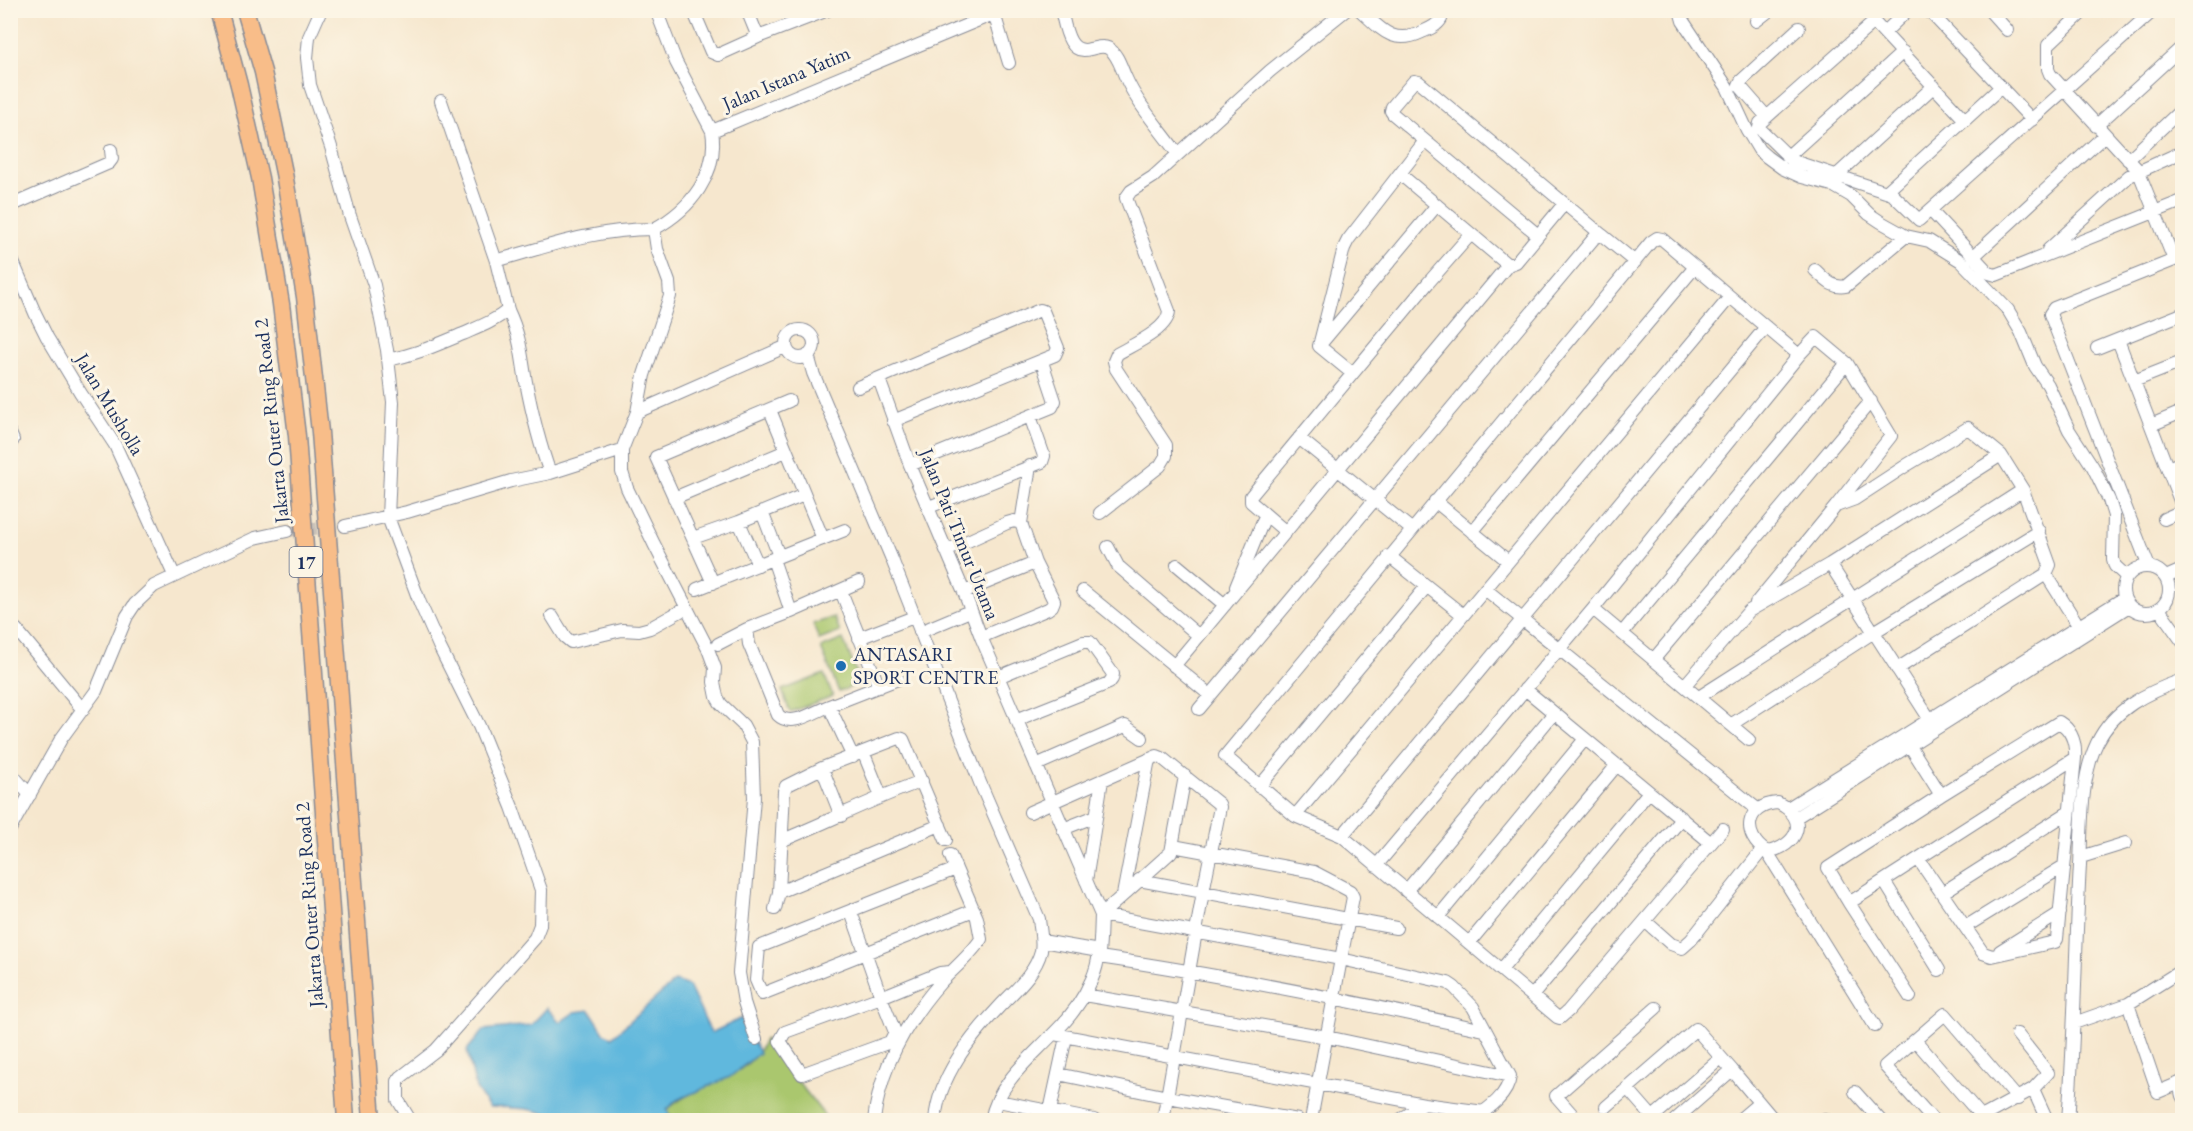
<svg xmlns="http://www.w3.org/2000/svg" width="2193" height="1131" font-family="'EB Garamond',serif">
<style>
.green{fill:#aac76e;stroke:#627b66;stroke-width:1.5}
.water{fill:#61b8dd;stroke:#3e749e;stroke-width:1.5}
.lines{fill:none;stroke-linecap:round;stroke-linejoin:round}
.minor-tunnel{stroke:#cac2b8;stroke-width:12;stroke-dasharray:12 6;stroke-linecap:butt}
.minor-casing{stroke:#888b96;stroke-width:14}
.highway-casing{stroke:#888b96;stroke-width:19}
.minor{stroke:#fff;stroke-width:12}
.highway{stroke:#f8bd89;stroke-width:16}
.poi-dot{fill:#1f6fb2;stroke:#fcf5e5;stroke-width:2}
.labels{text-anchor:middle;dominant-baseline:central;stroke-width:6;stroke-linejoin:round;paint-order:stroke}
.shield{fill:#fcf5e5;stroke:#5e6a86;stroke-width:1.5}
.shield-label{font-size:18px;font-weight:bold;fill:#1b2f5e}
.street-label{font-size:20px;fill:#1b2f5e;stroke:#fcf5e5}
.poi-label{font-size:20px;fill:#1b2f5e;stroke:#fcf5e5;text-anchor:start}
</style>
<rect width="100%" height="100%" fill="#fcf5e5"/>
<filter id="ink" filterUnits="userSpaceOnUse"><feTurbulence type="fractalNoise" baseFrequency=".0167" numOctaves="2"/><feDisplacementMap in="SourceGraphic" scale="12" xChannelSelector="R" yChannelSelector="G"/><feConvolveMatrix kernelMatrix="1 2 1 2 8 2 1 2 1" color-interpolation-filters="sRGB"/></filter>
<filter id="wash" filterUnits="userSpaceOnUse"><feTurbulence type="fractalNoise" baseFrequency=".008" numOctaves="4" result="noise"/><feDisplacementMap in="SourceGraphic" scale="24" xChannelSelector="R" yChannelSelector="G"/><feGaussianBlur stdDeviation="1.35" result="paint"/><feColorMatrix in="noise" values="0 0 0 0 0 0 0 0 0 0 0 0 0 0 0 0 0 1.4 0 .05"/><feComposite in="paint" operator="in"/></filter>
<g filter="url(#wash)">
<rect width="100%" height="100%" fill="#f6e7ce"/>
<!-- green -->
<path class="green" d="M834,617l6,15 -21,8 -6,-16z
M843,639l18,44 -22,9 -18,-44z
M824,674l9,22 -43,16 -8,-22z
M765,1039l63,81h-156l-5,-10c30,-29 80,-27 98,-71z"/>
<!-- water -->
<path class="water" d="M675,981l14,5 22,47 31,-15 17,35 -29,24 -53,23 -10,10 5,10h-113c-19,-13 -47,-12 -70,-13l-13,-18 -9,-39 17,-20 47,-5 16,-17 13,14 15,-10 15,-2 15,24 7,3z"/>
</g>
<g filter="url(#ink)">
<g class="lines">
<!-- minor-tunnel -->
<path class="minor-tunnel" d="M287,531l58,-5"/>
<!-- minor casing -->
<g class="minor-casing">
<path id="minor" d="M321,10l-12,27 -2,21 3,27 21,62 19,69 24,69 13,65 6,52 -5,115 32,86 19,43 40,80 33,81 29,83 -1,35 -5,13 -99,112 -35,27 -3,4v19l12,20
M656,10l20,52 36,69
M693,10l18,42 7,3 40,-18 70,-27
M747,10l11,27
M993,10l16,53
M1061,10c4,15 7,46 29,39 6,-1 12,-4 18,-1 9,5 13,19 17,28 12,28 34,52 52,77
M1360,10c21,19 33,36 62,22 7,-3 15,-6 19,-13l-5,-9
M1680,10l3,11 44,66 20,43 12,20 8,7 15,11 20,9 30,8 19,11 18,18 12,8 25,14 23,5 32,20 47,49 13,22 14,34 13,19 21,45 24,37 16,33 5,16 -1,43 2,7 12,11
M1928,10l104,110
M1989,10l18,20
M2085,10l-37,35v24l2,5 88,96 36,90
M1756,21l14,-11
M1885,32l23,-22
M1767,117l-28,-32 2,-4 58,-53
M1965,120l-91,-98 -114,101 -1,5 34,33 99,33 27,26 235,-210
M2096,126l86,-79
M1787,157l116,-105
M2128,160l54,-51
M1400,174l108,91 8,-3 48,-58
M1836,176l98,-90
M1886,192l115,-105
M10,206l99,-43 3,-4 -1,-9
M1931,211l58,62 7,2 186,-74
M1538,235l-145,-121 -2,-3 1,-4 22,-26 5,1 183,153
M2048,250l81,-74 53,-24
M10,255l25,58 12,24 33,55 35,53 59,130
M1973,257l132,-122
M496,261c55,-16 100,-32 158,-32
M1815,270c10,9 17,19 31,16l60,-50
M508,310c13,28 13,43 18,72 6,31 13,61 24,91
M786 344a14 14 0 1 1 28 0a14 14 0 1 1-28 0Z
M2118,340l64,166
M1319,346l25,-98 4,-8 77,-99
M2097,348l85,-34
M808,355l5,18 78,184 90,228 58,134c1,11 4,21 2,32 -6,23 -26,39 -41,55 -30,32 -61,70 -65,114
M388,360c30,-6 48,-15 75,-26 16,-7 32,-13 45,-24l-12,-49 -55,-160
M1352,373l-33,-27 118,-141
M879,379l31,86 54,127 17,45 120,278 240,44 12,-62 -3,-6 -36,-19 -141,-26
M2134,381l48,-19
M858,387l182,-77 3,1 15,37 -3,7 -162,66
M770,410l53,129
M637,412l148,-65
M2151,425l31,-13
M10,433l3,7 -3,4
M1299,438l112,91
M910,465l142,-58 3,-6 -13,-39
M2168,468l14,-6
M674,498l112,-47
M1435,501l73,60
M929,507l113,-45 2,-6 -14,-40
M762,512l17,44
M1100,513l60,-47 6,-10v-11l-50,-76 -2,-8 3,-7c15,-9 51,-24 52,-43l-43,-113 5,-7 22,-14 117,-106 76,-61
M2164,519l18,-8
M739,522l19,43
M1021,523l9,-57
M345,526l62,-14 104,-31 39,-8 72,-23
M1286,532l-35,-30v-6l177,-213 43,-49
M1472,532l223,-265
M693,538l46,-16 65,-27
M1108,547l10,19 81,70
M946,551l61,-28 7,-2 7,2 14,40 19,38 -2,5 -4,3 -67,28
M1389,556l74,59
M773,559l18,53 68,-30
M1830,564l171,-109
M1177,565l48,40
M2123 590a23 23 0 1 1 46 0a23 23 0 1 1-46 0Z
M2149,567l-99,-253 4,-6 128,-51
M2166,577l16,-7
M713,583l-57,-126 133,-56
M1236,587l29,-71
M697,589l148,-59
M1485,589l272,220
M841,591l38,96
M1083,591l127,104
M964,592l71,-29
M1756,603l80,-97
M1593,609l156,131
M2159,609l23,32
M791,612l-44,17 2,15 29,71c13,13 36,-3 51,-9
M552,616l13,21 6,5 51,-12 17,1 11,-3 36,-20
M16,629l67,81
M920,632l50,-21
M1622,633l225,-270
M859,638l55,-21
M718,644l29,-15
M1654,659l217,-258
M1174,666l334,-401
M1897,669l149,-95
M998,677l85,-35h7l23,32 -1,5 -3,4 -93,37
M1685,685l64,-74 81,-47 104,162
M1525,689l186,154
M1699,697l324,-207
M1199,709l396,-472 7,-2 33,27
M1732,724l142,-92 165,-101
M1910,746l31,49 -113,73 21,35 226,-145c1,-15 -3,-28 -16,-36l-118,73
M864,754l17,42
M853,757l-24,-51 69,-27
M1036,765l89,-39 17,12
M822,768l19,48
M10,772l20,23
M1259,787l168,-201
M1778,803c32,16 20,43 -11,49 -26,-17 -22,-47 11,-49z
M1788,808l336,-210
M1030,812l127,-56 5,2 57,46 1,3 -17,85 -40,228
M1295,816l435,-519
M1795,818l334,-212
M10,829l51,-90 35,-48 31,-75 8,-12 19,-18 101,-48 32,-7
M1063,829l33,-13
M1723,829l-155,182 -8,7 -3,-1 -215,-181 -47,-20 -70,-60 426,-514 6,-4 5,1 137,116
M1342,836l424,-509
M783,840c47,-19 91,-42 139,-59
M1767,852l108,174
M2081,857l45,-14
M1919,860l64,93 9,3 63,-14 2,-3 18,-181
M1376,866l217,-257 206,-254 17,-18 31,26 44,73 -55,70 19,-7 52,-34 61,-37 33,27 22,35 27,75 -4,9 32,51
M956,869l-197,78 -3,33 6,14 212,-84
M1139,880l257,48
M1086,881l16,-101
M1884,881l55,89
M1406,891l148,-178
M779,892l161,-67
M1942,893l127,-81
M1123,895l26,-136
M1849,903l61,94
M775,909l4,-17 5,-101 2,-5 36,-18 77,-30 4,1 43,101
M851,912l30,85 59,-24 10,-1
M1438,917l147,-178
M1645,921l26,23 11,4 9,-8 72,-91
M1965,927l99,-61
M1042,941l57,10
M1469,943l148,-178
M2000,951l60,-38
M1099,957c130,19 257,45 385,73
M1501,970l148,-178
M1084,995l243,42 183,39
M1532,996l150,-178
M2128,1004l30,88 24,-10
M2074,1023l54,-19 54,-34
M1054,1034l370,70 60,8
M2017,1034l31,39 -15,16 14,31
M756,1039l-12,-37 -5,-29 15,-175 -2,-56 -9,-17 -22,-21 -4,-7 -3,-15 1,-14 -7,-19 -54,-105 -27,-56 -5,-16v-22l15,-38 7,-37 26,-79 -1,-14 -12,-33 -3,-20c37,-20 65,-56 58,-98l291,-121
M1915,1040l67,77
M890,1042l5,-10 -14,-35 -96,35 -5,9 22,33 88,-32 7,4
M1058,1074l110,23 130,23
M2179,1083l3,13
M1627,1088l28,32
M1855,1092l25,28
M998,1101l96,19
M1606,1107l90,-78 36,41
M1050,1111l16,-74
M1653,1117l68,-59
M1825,1119l1,1
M874,1120c6,-51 32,-98 66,-137 13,-14 30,-27 41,-44l-4,-21 -27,-63
M991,1120c7,-36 37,-60 61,-85 17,-16 31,-35 40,-56 9,-20 8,-42 9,-64l70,-63 14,-76
M1311,1120l30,-161 107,24 6,4 19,20 37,69c-2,20 -22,33 -38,44
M1400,1120l24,-16
M1577,1120l-21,-24 100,-88
M1675,1120l57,-50 42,50
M1739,1120l20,-17
M1933,1120l-48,-54 60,-52 73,85
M1976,1120l57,-31
M2068,1120c7,-85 7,-170 12,-255 2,-38 0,-87 17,-122 17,-35 51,-51 85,-63"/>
</g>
<!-- highway casing -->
<g class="highway-casing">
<path id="highway" d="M219,10l20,75 21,93 21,126 16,132 49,684
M245,10l18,62 21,101 21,124 15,135 52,688"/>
</g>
<!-- minor -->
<use href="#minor" class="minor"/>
<!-- highway -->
<use href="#highway" class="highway"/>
</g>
</g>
<!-- markers -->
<circle class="poi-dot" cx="841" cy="666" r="6"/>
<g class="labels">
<!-- shield labels -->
<rect class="shield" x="289.5" y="547" width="33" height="30" rx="4.5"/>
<g class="shield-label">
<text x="306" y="562">17</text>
</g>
<!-- street labels -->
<g class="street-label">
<text transform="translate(786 78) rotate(-23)">Jalan Istana Yatim</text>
<text transform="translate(110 404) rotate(59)">Jalan Musholla</text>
<text transform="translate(271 421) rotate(-96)">Jakarta Outer Ring Road 2</text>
<text transform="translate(960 534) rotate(68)">Jalan Pati Timur Utama</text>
<text transform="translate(309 905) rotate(-94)">Jakarta Outer Ring Road 2</text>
</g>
<!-- poi labels -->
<g class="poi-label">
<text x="853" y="654">ANTASARI<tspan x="853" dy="23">SPORT CENTRE</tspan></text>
</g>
</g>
<!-- margin -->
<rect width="2193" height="1131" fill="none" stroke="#fcf5e5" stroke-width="36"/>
</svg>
